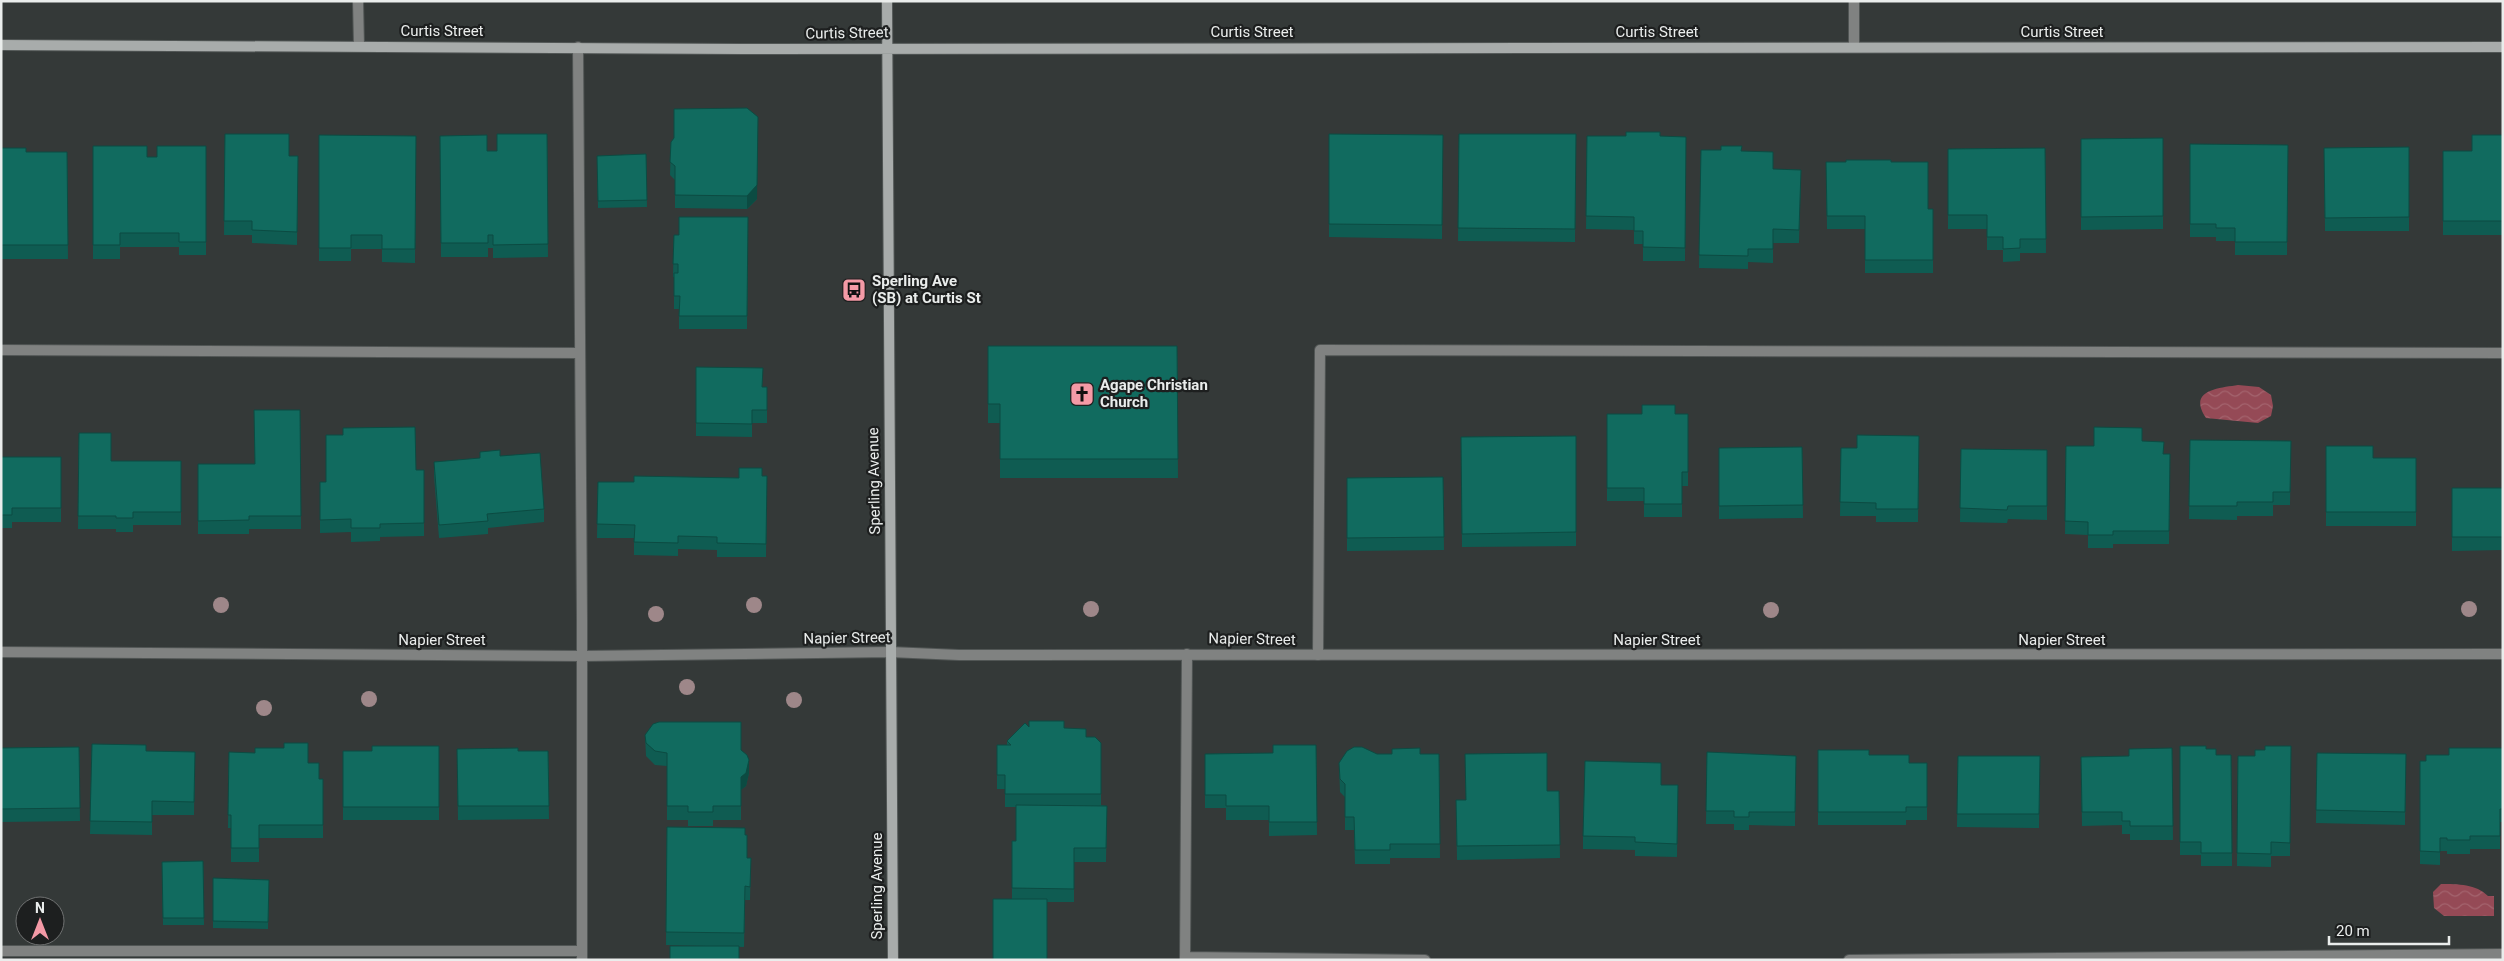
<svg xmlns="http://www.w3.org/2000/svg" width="2504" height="961" font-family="Roboto,sans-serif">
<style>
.water{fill:url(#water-waves)}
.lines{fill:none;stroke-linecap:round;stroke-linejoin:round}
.lane-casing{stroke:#515655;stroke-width:12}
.street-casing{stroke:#515655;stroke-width:12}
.secondary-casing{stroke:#515655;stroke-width:12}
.lane{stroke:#808281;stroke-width:10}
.street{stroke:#808281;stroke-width:10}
.secondary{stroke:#a8acab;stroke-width:10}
.tree{fill:#9e8789}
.wall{fill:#0f5c52}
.shaded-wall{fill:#0c4b42}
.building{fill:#116b5f;stroke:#0c4b42}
.labels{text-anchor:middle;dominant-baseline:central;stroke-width:4.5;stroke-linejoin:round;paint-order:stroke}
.street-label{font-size:15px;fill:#eaedec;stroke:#1d1f1f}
.poi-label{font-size:15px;font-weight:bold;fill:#eaedec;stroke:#1d1f1f;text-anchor:start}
</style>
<defs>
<pattern id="water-waves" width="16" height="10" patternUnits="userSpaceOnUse" patternTransform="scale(1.25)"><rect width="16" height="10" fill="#954a56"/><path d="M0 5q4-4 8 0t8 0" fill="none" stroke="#a4646e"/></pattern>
</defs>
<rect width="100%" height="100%" fill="#343938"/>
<!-- water -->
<path class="water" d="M2238,385l21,2 12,8 2,11 -2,10 -13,7 -52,-5c-19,-28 13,-30 32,-33z
M2441,884c17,0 35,0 47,12h6v20h-50l-10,-8 -1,-16z"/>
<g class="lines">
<!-- lane casing -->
<g class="lane-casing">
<path id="lane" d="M578,47l4,573v340
M1,350l579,3
M1318,655l2,-305 1183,3
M1,951h581
M1185,957l240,3
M1185,960l2,-306
M1849,960l654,-6"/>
</g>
<!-- street casing -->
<g class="street-casing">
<path id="street" d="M358,1l1,45
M1854,1v46
M1,652l581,4 308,-4 69,3 1544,-1"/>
</g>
<!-- secondary casing -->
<g class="secondary-casing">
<path id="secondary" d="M887,1l6,959
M1,45l740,4 1762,-2"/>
</g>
<!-- lane -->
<use href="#lane" class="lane"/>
<!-- street -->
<use href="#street" class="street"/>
<!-- secondary -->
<use href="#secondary" class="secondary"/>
</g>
<!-- trees -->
<g class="tree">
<circle cx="221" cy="605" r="8"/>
<circle cx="754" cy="605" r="8"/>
<circle cx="1091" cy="609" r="8"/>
<circle cx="2469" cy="609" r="8"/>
<circle cx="1771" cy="610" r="8"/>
<circle cx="656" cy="614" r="8"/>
<circle cx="687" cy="687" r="8"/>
<circle cx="369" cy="699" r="8"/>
<circle cx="794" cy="700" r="8"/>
<circle cx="264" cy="708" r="8"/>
</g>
<!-- wall -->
<path class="wall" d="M225,134l64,22h9l-1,89 -45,-2v-8h-28z
M547,134l1,123 -55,1v-10h-5v9h-47l-1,-121 47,15h10z
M1329,134l114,1 -1,104 -113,-2z
M1459,134h117l-1,108 -117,-1z
M319,135l97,1 -1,127 -33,-1v-13h-31v12h-32z
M2503,135v100h-60v-84h29z
M1587,136l99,1 -1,124h-42v-17h-9v-14l-48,-1z
M2163,138v91l-82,1v-91z
M671,142l86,57 -10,10 -72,-1v-28l-5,-5z
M2190,144l98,1 -1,110h-52v-14h-19v-4h-26z
M93,146l54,11h10l49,-11v109h-27v-8h-59v12h-27z
M2409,147v84h-84l-1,-83z
M1,148l25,4h41l1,107h-67z
M2045,148l1,105h-26v8l-17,1v-12h-16v-21h-39v-80z
M1701,150l41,1 31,18 28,1 -2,73h-26v20l-25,-1v7l-49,-1z
M646,154l1,53 -49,1 -1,-52z
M1826,162h65l37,47h5v64h-68v-44h-38z
M748,217l-1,112h-68v-20h-5v-32h-1l1,-42h5z
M988,346h189l1,132h-178v-55h-12z
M696,367l67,20h4v36h-15v14l-56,-1z
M300,410l1,119h-52v5h-51v-70h57z
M1607,414h81v72h-6v31h-38v-16h-37z
M343,428l73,42h8v66l-44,1v4l-29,1v-10l-31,1v-51h6l17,-47z
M79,433l32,28h70v64h-48v7h-17v-3h-38z
M1576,436v110l-114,1 -1,-110z
M1919,436l-1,86h-42v-6h-36l1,-68h16z
M2190,440l101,1 -1,64h-17v11h-36v4l-48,-1z
M2142,441l22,13h6l-1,90h-56v4h-25v-13l-23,-1 1,-88h28z
M2326,446l47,12h43v68h-90z
M1802,447l1,71 -84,1v-71z
M1961,449l86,1v70l-39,-1 -1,4 -47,-1z
M480,452l20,4 44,53v13l-56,6v6l-49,4 -5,-62v-14l46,-4z
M1,457h60v65h-49v6h-11z
M762,476h5l-1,81h-49v-7l-39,-1v7l-44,-1v-17h-37l1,-56h36l105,-4z
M1443,477l1,73 -97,1v-73z
M2452,488h51v62l-51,1z
M1029,727l35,1 22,9 15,6v62l6,1 -1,56h-32v40h-27l-35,-3v-58h4v-34h-11v-18h-8v-44h10v-4z
M645,735l96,15 8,23 -3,13 -5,4v30h-28v6h-25v-6h-21v-54l-12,-1 -9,-9z
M92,744l54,7 49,1 -1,63h-42v20l-62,-1z
M1316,745l1,90 -48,1v-16h-43v-12h-21v-54l68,-1z
M439,746v74h-96v-69h29z
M2180,746l26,3 10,6h15l1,111h-31v-11h-21z
M2291,746l-1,110h-19v11l-34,-1 1,-110h17l10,-6z
M79,747l1,74 -79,1v-74z
M2172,748l1,92h-43v-6h-8v-9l-40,1 -1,-69 48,-1z
M2503,748v74h-3v27h-30v5h-23v-3h-7v14l-20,-1v-103h6l23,-6z
M457,749l61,2h30l1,68 -91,1z
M1818,750l51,5 40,8h18v57h-21v5h-88z
M229,752l79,11 11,16h4v59h-64v24h-28v-34h-3z
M1707,752l89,4 -1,70 -46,-1v5h-15v-6h-28z
M2317,753l89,1 -1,71 -89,-2z
M1377,754h62l1,104h-50v6h-35l-1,-34h-9v-33l-5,-5 -1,-29z
M1958,756h82l-1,72 -82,-1z
M1661,785h17l-1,72 -42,-1v-6l-52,-1v-13z
M1547,791h12l1,67 -103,2 -1,-60h10z
M667,827l78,8 2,23h4l-1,42h-5l-1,47 -78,-2z
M203,861l1,64h-41l-1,-63z
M213,878l56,2 -1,49 -55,-1z"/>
<!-- shaded-wall -->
<path class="shaded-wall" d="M758,130l-1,69 -10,10v-13z
M749,760v13l-3,13 -5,4v-13z"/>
<!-- building -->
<path class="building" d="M747,108l11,9 -1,68 -10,11 -72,-1v-29l-5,-4 1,-20 3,-4v-29z
M1626,132h34v4l26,1 -1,111 -42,-1v-16h-9v-14l-48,-1 1,-80h39z
M225,134h64v22h9l-1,76 -45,-2v-9h-28z
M497,134h50l1,110 -55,1v-10h-5v8h-47l-1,-107 47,-1v16h10z
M1329,134l114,1 -1,90 -113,-1z
M1459,134h117l-1,95 -117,-1z
M319,135l97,1 -1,113h-33v-14h-31v13h-32z
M2472,135h31v86h-60v-70h29z
M2163,138v78l-82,1v-78z
M2190,144l98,1 -1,97h-52v-14h-19v-4h-26z
M93,146h54v11h10v-11h49v96h-27v-9h-59v12h-27z
M1721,146h21l-1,5 32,1v17l28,1 -2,60 -26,-1v20h-25v7l-49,-1 2,-105h20z
M2409,147v70l-84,1 -1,-70z
M1,148h25v4h41l1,93h-67z
M2045,148l1,91h-26v9l-17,1v-12h-16v-22h-39v-66z
M646,154l1,46 -49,1 -1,-45z
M1846,160h45v2h37v47h5v51h-68v-44h-38l-1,-54h20z
M679,217h69l-1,99h-68l1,-20h-6v-23h4v-9h-5l1,-29h5z
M988,346h189l1,113h-178v-55h-12z
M696,367l67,1 -1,19h5v23h-15v14l-56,-1z
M1642,405h33v9h13v58h-6v32h-38v-16h-37v-74h35z
M254,410h46l1,106h-52v4l-51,1v-57h57z
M415,427l1,43h8v53l-44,1v4h-29v-9l-31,1v-38h6v-47h17v-7z
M2094,427l48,1v13l22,1 -1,12h7l-1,77h-56v4h-25v-13l-23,-1 1,-75h28z
M79,433h32v28h70v51h-48v6h-17v-2h-38z
M1857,435l62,1 -1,73h-42v-6l-36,-1 1,-54h16z
M1576,436v96l-114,2 -1,-97z
M2190,440l101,1 -1,51h-17v10h-36v4h-48z
M2326,446h47v12h43v54h-90z
M1802,447l1,58 -84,1v-58z
M1961,449l86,1v56h-39l-1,4 -47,-2z
M500,450v6l40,-3 4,56 -57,5 1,7 -49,4 -5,-63 46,-4v-6z
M1,457h60v51h-49v7h-11z
M739,468h23v8h5l-1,68 -49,-1v-6l-39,-1v7l-44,-1 1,-17 -38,-1 1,-42h36v-6l105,2z
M1443,477l1,60 -97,1v-60z
M2452,488h51v49h-51z
M1029,721h35v7l22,1v8h9l6,6v51h-96v-19h-8v-30h14l-4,-4 18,-18 4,4z
M659,722h82v28l6,5 2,5 -3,13 -5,4v29h-28v6h-25v-6h-21v-53l-12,-2 -9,-8 -1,-8 8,-11z
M284,743h24v20h11v16h4v46h-64v23h-28v-33h-3l1,-63 26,1v-5h29z
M92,744l54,1v6l49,1 -1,50 -42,-1v21l-62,-1z
M1273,745h43l1,77h-48v-16h-43v-11h-21v-41l68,-1z
M372,746h67v61h-96v-56h29z
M2180,746h26v3h10v6h15l1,98h-31v-11h-21z
M2265,746h26l-1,97 -19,-1v12l-34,-1 1,-97h17v-6h10z
M79,747l1,61 -79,1v-61z
M1354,747h8l15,7h15v-5l28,-1v6h19l1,90h-50v6h-35l-1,-33h-9v-33l-5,-5 -1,-16 8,-12z
M518,748v3h30l1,55h-91l-1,-57z
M2172,748l1,78h-43v-5h-8v-9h-40l-1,-55 48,-1v-7z
M2449,748h54v61h-3v27h-30v4h-23v-2h-7v14l-20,-1v-90h6v-6h23z
M1818,750h51v5h40v8h18v44h-21v5h-88z
M1707,752l89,4 -1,56h-46v5h-15v-6h-28z
M1547,753v38h12l1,54 -103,1 -1,-46h10l-1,-46z
M2317,753l89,1 -1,58 -89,-2z
M1958,756h82l-1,58h-82z
M1585,761l76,2v22h17l-1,59 -42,-2v-5l-52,-1z
M1016,805l91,1 -1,42h-32v41l-62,-1v-47h4z
M667,827l78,1v7h2v23h4l-1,29 -5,-1 -1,47 -78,-1z
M203,861l1,57h-41l-1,-56z
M213,878l56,2 -1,42 -55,-1z
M993,899h54v61h-54z
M670,946h69v14h-69z"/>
<!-- icons -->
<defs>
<g id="bus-square" transform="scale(1.25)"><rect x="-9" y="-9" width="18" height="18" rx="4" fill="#f49aa6" stroke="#1d1f1f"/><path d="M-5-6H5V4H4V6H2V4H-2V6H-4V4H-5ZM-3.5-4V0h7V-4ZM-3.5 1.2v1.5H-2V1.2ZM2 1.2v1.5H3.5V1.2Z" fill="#111"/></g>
<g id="church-square" transform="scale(1.25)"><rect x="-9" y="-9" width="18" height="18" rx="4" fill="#f49aa6" stroke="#1d1f1f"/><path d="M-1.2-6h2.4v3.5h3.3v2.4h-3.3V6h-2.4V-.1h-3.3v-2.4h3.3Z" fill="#111"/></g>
</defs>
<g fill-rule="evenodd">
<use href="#bus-square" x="854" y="290"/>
<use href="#church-square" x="1082" y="394"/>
</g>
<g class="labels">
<!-- street labels -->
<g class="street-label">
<text x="442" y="31">Curtis Street</text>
<text x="1252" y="32">Curtis Street</text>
<text x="1657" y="32">Curtis Street</text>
<text x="2062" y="32">Curtis Street</text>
<text transform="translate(847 33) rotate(-1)">Curtis Street</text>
<text transform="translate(874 481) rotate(-91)">Sperling Avenue</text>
<text transform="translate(847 638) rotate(-1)">Napier Street</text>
<text transform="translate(1252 639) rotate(1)">Napier Street</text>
<text x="442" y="640">Napier Street</text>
<text x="1657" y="640">Napier Street</text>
<text x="2062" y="640">Napier Street</text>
<text transform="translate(877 886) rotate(-90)">Sperling Avenue</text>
</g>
<!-- poi labels -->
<g class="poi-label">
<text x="872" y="281">Sperling Ave<tspan x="872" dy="17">(SB) at Curtis St</tspan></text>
<text x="1100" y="385">Agape Christian<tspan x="1100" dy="17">Church</tspan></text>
</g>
</g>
<!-- border -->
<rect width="2504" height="961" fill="none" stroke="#eaedec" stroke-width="5"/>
<!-- north arrow -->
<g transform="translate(40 921)"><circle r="24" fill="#1d1f1f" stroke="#6f7171"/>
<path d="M0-4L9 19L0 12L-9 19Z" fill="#f49aa6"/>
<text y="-8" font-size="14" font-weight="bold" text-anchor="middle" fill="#eaedec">N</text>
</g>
<!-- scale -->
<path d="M2329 936v8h120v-8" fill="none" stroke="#eaedec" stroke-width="2.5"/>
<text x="2336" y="936" font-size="15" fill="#eaedec" stroke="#1d1f1f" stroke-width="4" paint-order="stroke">20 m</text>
</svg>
